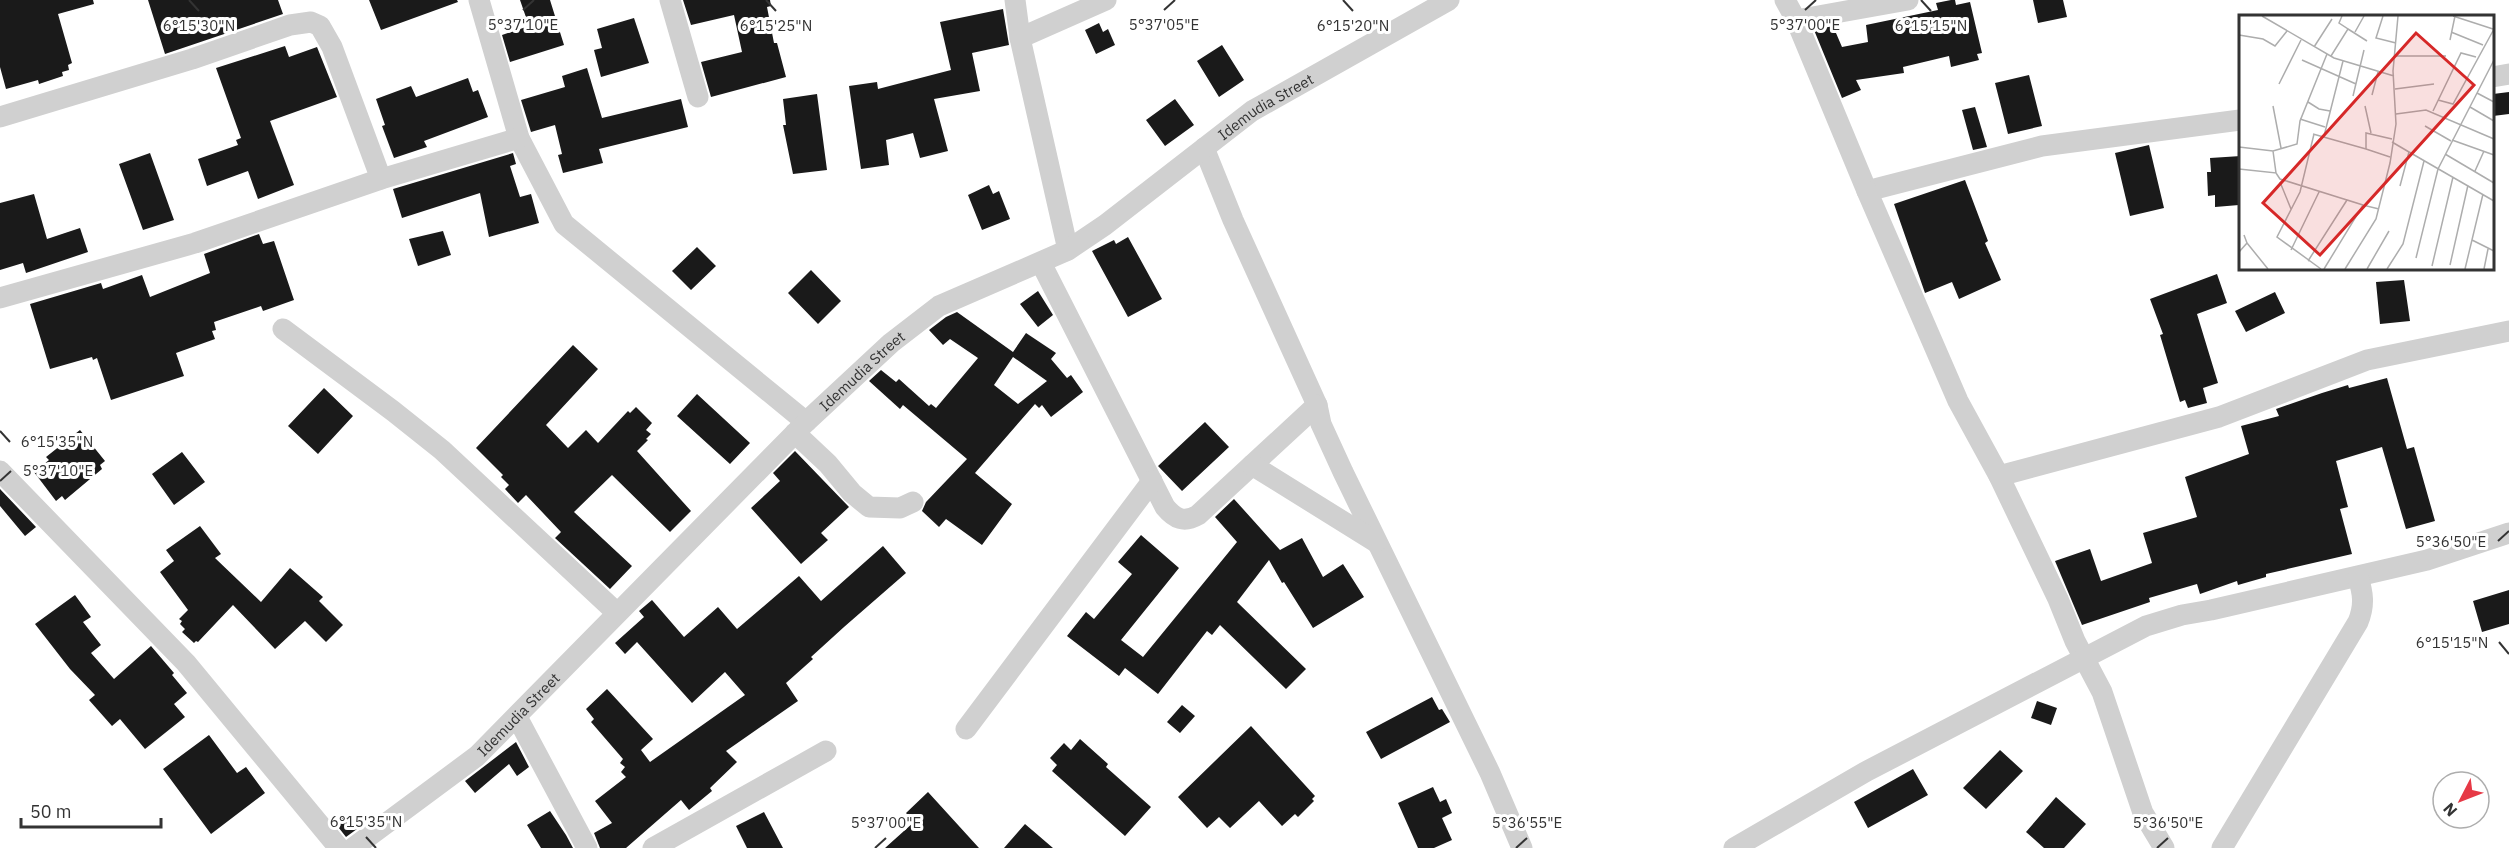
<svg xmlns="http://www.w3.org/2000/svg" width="2509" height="848" font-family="'IBM Plex Sans',sans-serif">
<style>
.building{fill:#1a1a1a;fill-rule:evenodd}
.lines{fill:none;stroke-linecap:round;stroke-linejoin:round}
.street{stroke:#d0d0d0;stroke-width:21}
.ticks{fill:none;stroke:#333;stroke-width:2}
.labels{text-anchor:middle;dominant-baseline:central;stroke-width:6;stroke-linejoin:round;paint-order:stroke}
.street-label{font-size:15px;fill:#333;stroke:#fff}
.inset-road{fill:none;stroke:#adadad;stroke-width:1.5}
.view{fill:#d62828;fill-opacity:0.15;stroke:#d62828;stroke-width:3}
.inset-edge{fill:none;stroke:#333;stroke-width:3}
.ticks-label{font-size:15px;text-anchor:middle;fill:#333;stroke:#fff;stroke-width:6;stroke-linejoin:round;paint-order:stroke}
</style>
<rect width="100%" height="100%" fill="#fff"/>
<!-- building -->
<path class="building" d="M0,0h93l1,4 -36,10 14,49 -4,2 1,5 -7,2 1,4 -24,8 -1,-4 -32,9 -6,-22z
M148,0h130l5,14 -118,40z
M369,0h88l1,2 -77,28z
M520,0h30l14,45 -54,17 -8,-27 27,-9z
M683,0h87l1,6 -4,1 7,36h3l9,34 -75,20 -10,-35 41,-10 -8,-37 -43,10z
M1951,0h4l1,5 14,-3 12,51 -5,1 2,6 -28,7 -2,-11 -46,11 1,6 -48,7 5,10 -19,8 -28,-68 19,-4 9,21 26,-5 -2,-17 72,-15 -2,-7z
M2033,0h30l4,17 -29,6z
M1003,9l6,36 -37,8 8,38 -46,8 14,52 -28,7 -7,-25 -27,7 3,25 -28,4 -12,-83 28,-4 1,7 73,-19 -11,-48z
M634,18l15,45 -48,14 -7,-27 8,-2 -5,-19z
M1099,23l4,9 5,-3 7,16 -19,9 -11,-24z
M1222,45l22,35 -25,17 -22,-36z
M285,46l4,11 28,-10 20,50 -67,24 24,64 -36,14 -10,-28 -41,15 -9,-27 40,-14 -2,-5 5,-2 -25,-70z
M587,68l15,50 79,-19 7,28 -89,22 4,14 -40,10 -5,-18 4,-1 -7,-29 -24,7 -10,-32 44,-13 -3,-11z
M2029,75l13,51 -34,8 -13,-51z
M468,78l5,14 5,-2 10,27 -64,24 3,6 -33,11 -12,-32 3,-1 -9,-26 35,-13 5,11z
M2509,92v22l-16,2v-22z
M817,94l10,76 -34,4 -10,-49h3l-3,-26z
M1175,99l19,26 -29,21 -19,-26z
M1975,107l12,40 -14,3 -11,-40z
M2149,145l15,63 -34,8 -15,-63z
M150,153l24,67 -31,10 -24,-66z
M513,153l3,11 -6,2 10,31 11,-3 8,29 -50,14 -9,-44 -78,25 -9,-29z
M2241,156v47l-2,2 -24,2v-12l-7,1 -1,-24h4l-1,-14z
M1965,180l23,61 -3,2 16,37 -42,19 -7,-17 -27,11 -31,-89z
M989,185l4,9 6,-3 11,28 -28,11 -14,-35z
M34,194l13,45 33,-11 8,24 -62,21 -3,-10 -23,7v-67z
M443,231l8,24 -33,11 -9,-27z
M259,234l4,10 11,-3 20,59 -31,11 -2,-5 -47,16 2,8 -4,1 3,8 -39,14 8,23 -73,24 -14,-42 -4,2 -1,-3 -42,12 -20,-65 71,-21 2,6 39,-14 8,22 60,-24 -6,-19z
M1128,237l34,62 -34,18 -36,-66 22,-11 2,4z
M697,247l19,19 -25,24 -19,-19z
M811,270l30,31 -23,23 -30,-31z
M2217,274l10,29 -30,11 21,69 -15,5 4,15 -19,5 -3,-8 -5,2 -20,-67 3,-1 -13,-35z
M2404,280l6,41 -30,3 -4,-42z
M1038,291l15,24 -15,12 -18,-23z
M2275,292l10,21 -39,19 -11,-21z
M957,312l56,40 13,-19 30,20 -5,6 16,19 4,-3 12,17 -32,25 -9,-12 -3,3 -4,-4 -60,69 37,31 -30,41 -36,-26 -7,8 -17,-16 4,-9 41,-43 -64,-54 -3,4 -31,-28 12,-11 15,12 3,-3 30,27 2,-2 5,4 42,-50 -28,-19 -7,6 -14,-15 17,-13zM1013,357l34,24 -29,23 -24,-19z
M573,345l25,24 -52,56 22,23 18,-18 12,13 30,-32 2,2 6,-6 16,16 -6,7 5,4 -5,5 2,1 -11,11 54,60 -21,21 -58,-57 -38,37 58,54 -22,23 -55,-51 6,-6 -35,-37 -8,8 -13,-14 4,-4 -8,-8 2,-2 -27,-27z
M2387,378l20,71 7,-2 21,74 -29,8 -24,-82 -46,14 12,46 -8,2 12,45 -86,20v3l-28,8 -1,-4 -37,13 -3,-10 -48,14 1,4 -68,23 -27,-64 35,-12 11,32 51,-18 -9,-30 54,-16 -12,-40 64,-23 -8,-28 38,-10 -3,-7 46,-16 26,-8 1,3z
M324,388l29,28 -35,38 -30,-28z
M697,394l53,49 -20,21 -53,-48z
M1205,422l24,25 -47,44 -24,-25z
M80,430l25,31 -5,4 2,4 -37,31 -3,-4 -6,5 -22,-29 15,-12 -3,-3z
M795,451l54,56 -28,26 7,7 -27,24 -50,-56 29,-27 -7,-8z
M182,452l23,30 -31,23 -22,-31z
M0,489l36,38 -11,9 -25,-30z
M1234,499l46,51 22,-12 21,39 20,-13 21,33 -51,31 -29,-46 -2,1 -13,-23 -32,42 69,67 -20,20 -66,-64 -8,10 -5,-4 -49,63 -33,-26 -6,8 -52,-40 19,-24 8,7 38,-45 -14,-12 23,-27 38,33 -58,72 22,17 94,-115 -22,-25z
M200,526l21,28 -6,4 46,44 29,-34 33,29 -4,4 24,24 -17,17 -21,-21 -30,28 -42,-44 -35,37 -2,-1 -2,2 -12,-11 3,-3 -5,-5 2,-3 -3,-2 9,-9 -28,-38 14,-11 -8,-11z
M883,546l23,27 -62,54 -33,30 2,2 -27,24 12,18 -72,50 11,11 -27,26 2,3 -23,19 -8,-10 -55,48h-26l-6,-15 18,-10 -17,-22 31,-24 -5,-5 4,-5 -5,-4 3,-4 -32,-37 3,-3 -8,-10 21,-20 46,50 -12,11 9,12 95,-67 -20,-23 -33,31 -55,-61 -12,12 -10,-11 29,-26 -5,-6 13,-11 32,37 34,-30 19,22 62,-53 22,25z
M2509,590v34l-27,8 -9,-31z
M75,595l16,22 -8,5 18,23 -10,8 23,26 37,-33 23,27 -2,2 15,18 -13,11 11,13 -40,32 -25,-30 -8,7 -23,-26 6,-5 -25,-26 -35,-45z
M1432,697l7,13 3,-1 8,13 -69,37 -15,-27z
M2037,701l20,7 -6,17 -20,-7z
M1182,705l13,11 -15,17 -13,-11z
M1251,726l64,70 -3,3 2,2 -16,16 -3,-3 -13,12 -23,-25 -29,27 -11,-11 -12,11 -29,-31z
M209,735l28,38 9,-6 19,26 -54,41 -48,-65z
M1080,739l28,25 -2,3 45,40 -26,29 -73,-65 5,-6 -7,-7 14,-15 7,7z
M516,742l13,25 -12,9 -8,-12 -34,29 -10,-12z
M2000,750l23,21 -37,38 -23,-21z
M1913,769l15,26 -60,33 -14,-26z
M1433,787l7,15 6,-3 6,14 -10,5 10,22 -18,8h-16l-20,-45z
M928,792l51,56h-94l29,-26 -8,-9z
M2056,797l30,27 -22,24h-20l-18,-16z
M550,811l16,24 7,13h-32l-14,-23z
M764,812l19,36h-36l-11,-22z
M345,815l12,14 -11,8 -11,-14z
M1025,824l28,24h-49z"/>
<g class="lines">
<!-- street -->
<g class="street">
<path d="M479,0l40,138 45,86 242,198"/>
<path d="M670,0l28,97"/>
<path d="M1015,0l5,38 86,-38"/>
<path d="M1785,0l11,20 112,-20"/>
<path d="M1796,20l71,171 175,-45 198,-26"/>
<path d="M1020,38l48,212"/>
<path d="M2492,77l17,-3"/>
<path d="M0,117l192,-58 98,-34 21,-3 9,4 12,21 49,132"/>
<path d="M1204,148l29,72 84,185"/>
<path d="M1867,191l91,210 41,75 59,123 17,42 27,51 41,121 21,35"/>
<path d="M1041,263l124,244c10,12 19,16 33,8l119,-110 4,19 22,48 147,301 32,75"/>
<path d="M0,298l195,-55 186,-64 138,-41"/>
<path d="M283,329l110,82 49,39 175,163"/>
<path d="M795,433l33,31 24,29 17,14 31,1 13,-6"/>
<path d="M1252,465l124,77"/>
<path d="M0,471l186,192 153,185"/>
<path d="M1999,476l220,-59 148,-57 142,-29"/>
<path d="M517,717l70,131"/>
<path d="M966,729l186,-248"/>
<path id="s1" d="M353,848l124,-92 329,-334 85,-79 48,-37 129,-56 37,-25 147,-114 197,-111"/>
<path d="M653,848l173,-97"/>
<path d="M1734,848l133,-77 279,-145 36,-11 29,-5 216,-50 82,-27"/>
<path d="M2222,848l136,-226c7,-17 5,-29 0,-45"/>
</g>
</g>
<!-- ticks -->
<path class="ticks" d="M189,0l10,11M766,0l10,11M1343,0l10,11M1921,0l10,11M523,10l11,-10M1164,10l11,-10M1805,10l11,-10M0,431l10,11M0,481l11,-10M2498,541l11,-10M2499,642l10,12M366,837l10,11M875,848l11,-10M1516,848l11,-10M2157,848l11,-10"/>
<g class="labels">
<!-- street labels -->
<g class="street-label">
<text stroke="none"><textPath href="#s1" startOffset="1185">Idemudia Street</textPath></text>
<text stroke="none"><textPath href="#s1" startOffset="699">Idemudia Street</textPath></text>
<text stroke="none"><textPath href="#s1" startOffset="213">Idemudia Street</textPath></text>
</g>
</g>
<!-- overview -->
<g transform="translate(2239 15)">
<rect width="255" height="255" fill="#fff"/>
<path class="inset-road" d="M23,1l72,42 60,18M144,1l-7,22 20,5M214,1l40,13M109,14l19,12M116,17l9,-16M212,17l32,13M0,20l24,4 12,7 12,-15M211,25l5,-24M75,32l18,-28M92,41l17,-27 -9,-6 3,-7M156,41h51M63,45l54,24M40,69l22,-44M156,74l39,-5M238,78l17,9M133,80l6,-23M114,81l11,-46M199,85l15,4 41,-75M69,87l11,7 11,2M34,91l8,42M126,91l6,27M231,92l24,14M194,96l28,-58 15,4M157,99l30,-4 68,29M61,104l25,8M186,111l26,15M74,119l53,15v-16l26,6M75,119l-14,58 -23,45 44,32M85,121l19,-75M213,125l42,15M153,127l17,10M0,132l34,4 24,-7 3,-23 27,-67M127,134l24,8M206,139l49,29M0,154l37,4 -3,-22M236,156l9,-20M37,158l4,6 67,21M41,167l11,27M161,171l9,-34 85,49M233,225l22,11M8,228l21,26M52,235l28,-58M0,237l8,-9 -3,-8M177,243l22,-89 56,-109M69,246l39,-61 16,5M211,250l18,-80M193,251l21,-89M85,254l39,-64 16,4M106,254l31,-50 14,-56 6,-39 -3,-53 5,-55M128,254l22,-38M148,254l16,-25 21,-83M226,254l18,-75M245,254l4,-20"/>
<path class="view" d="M177,18l58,52 -154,170 -57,-52z"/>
<rect width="255" height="255" class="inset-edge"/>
</g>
<g class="ticks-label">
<text x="523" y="30">5°37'10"E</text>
<text x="1164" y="30">5°37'05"E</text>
<text x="1805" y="30">5°37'00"E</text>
<text x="199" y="31">6°15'30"N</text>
<text x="776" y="31">6°15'25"N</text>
<text x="1353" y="31">6°15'20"N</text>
<text x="1931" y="31">6°15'15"N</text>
<text x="57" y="447">6°15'35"N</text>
<text x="58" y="476">5°37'10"E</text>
<text x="2451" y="547">5°36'50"E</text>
<text x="2452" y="648">6°15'15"N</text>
<text x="366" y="827">6°15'35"N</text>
<text x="886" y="828">5°37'00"E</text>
<text x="1527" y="828">5°36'55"E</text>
<text x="2168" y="828">5°36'50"E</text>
</g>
<!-- north arrow -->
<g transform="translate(2461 800) rotate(228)"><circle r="28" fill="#ffffff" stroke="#adadad" stroke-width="1.5"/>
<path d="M0-4.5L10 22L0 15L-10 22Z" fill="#e63946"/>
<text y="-9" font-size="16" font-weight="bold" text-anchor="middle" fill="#333333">N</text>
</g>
<!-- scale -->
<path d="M21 818v9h140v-9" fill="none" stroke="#333333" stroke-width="3"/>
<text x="30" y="818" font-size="18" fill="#333333" stroke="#ffffff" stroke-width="4.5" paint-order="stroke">50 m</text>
</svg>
